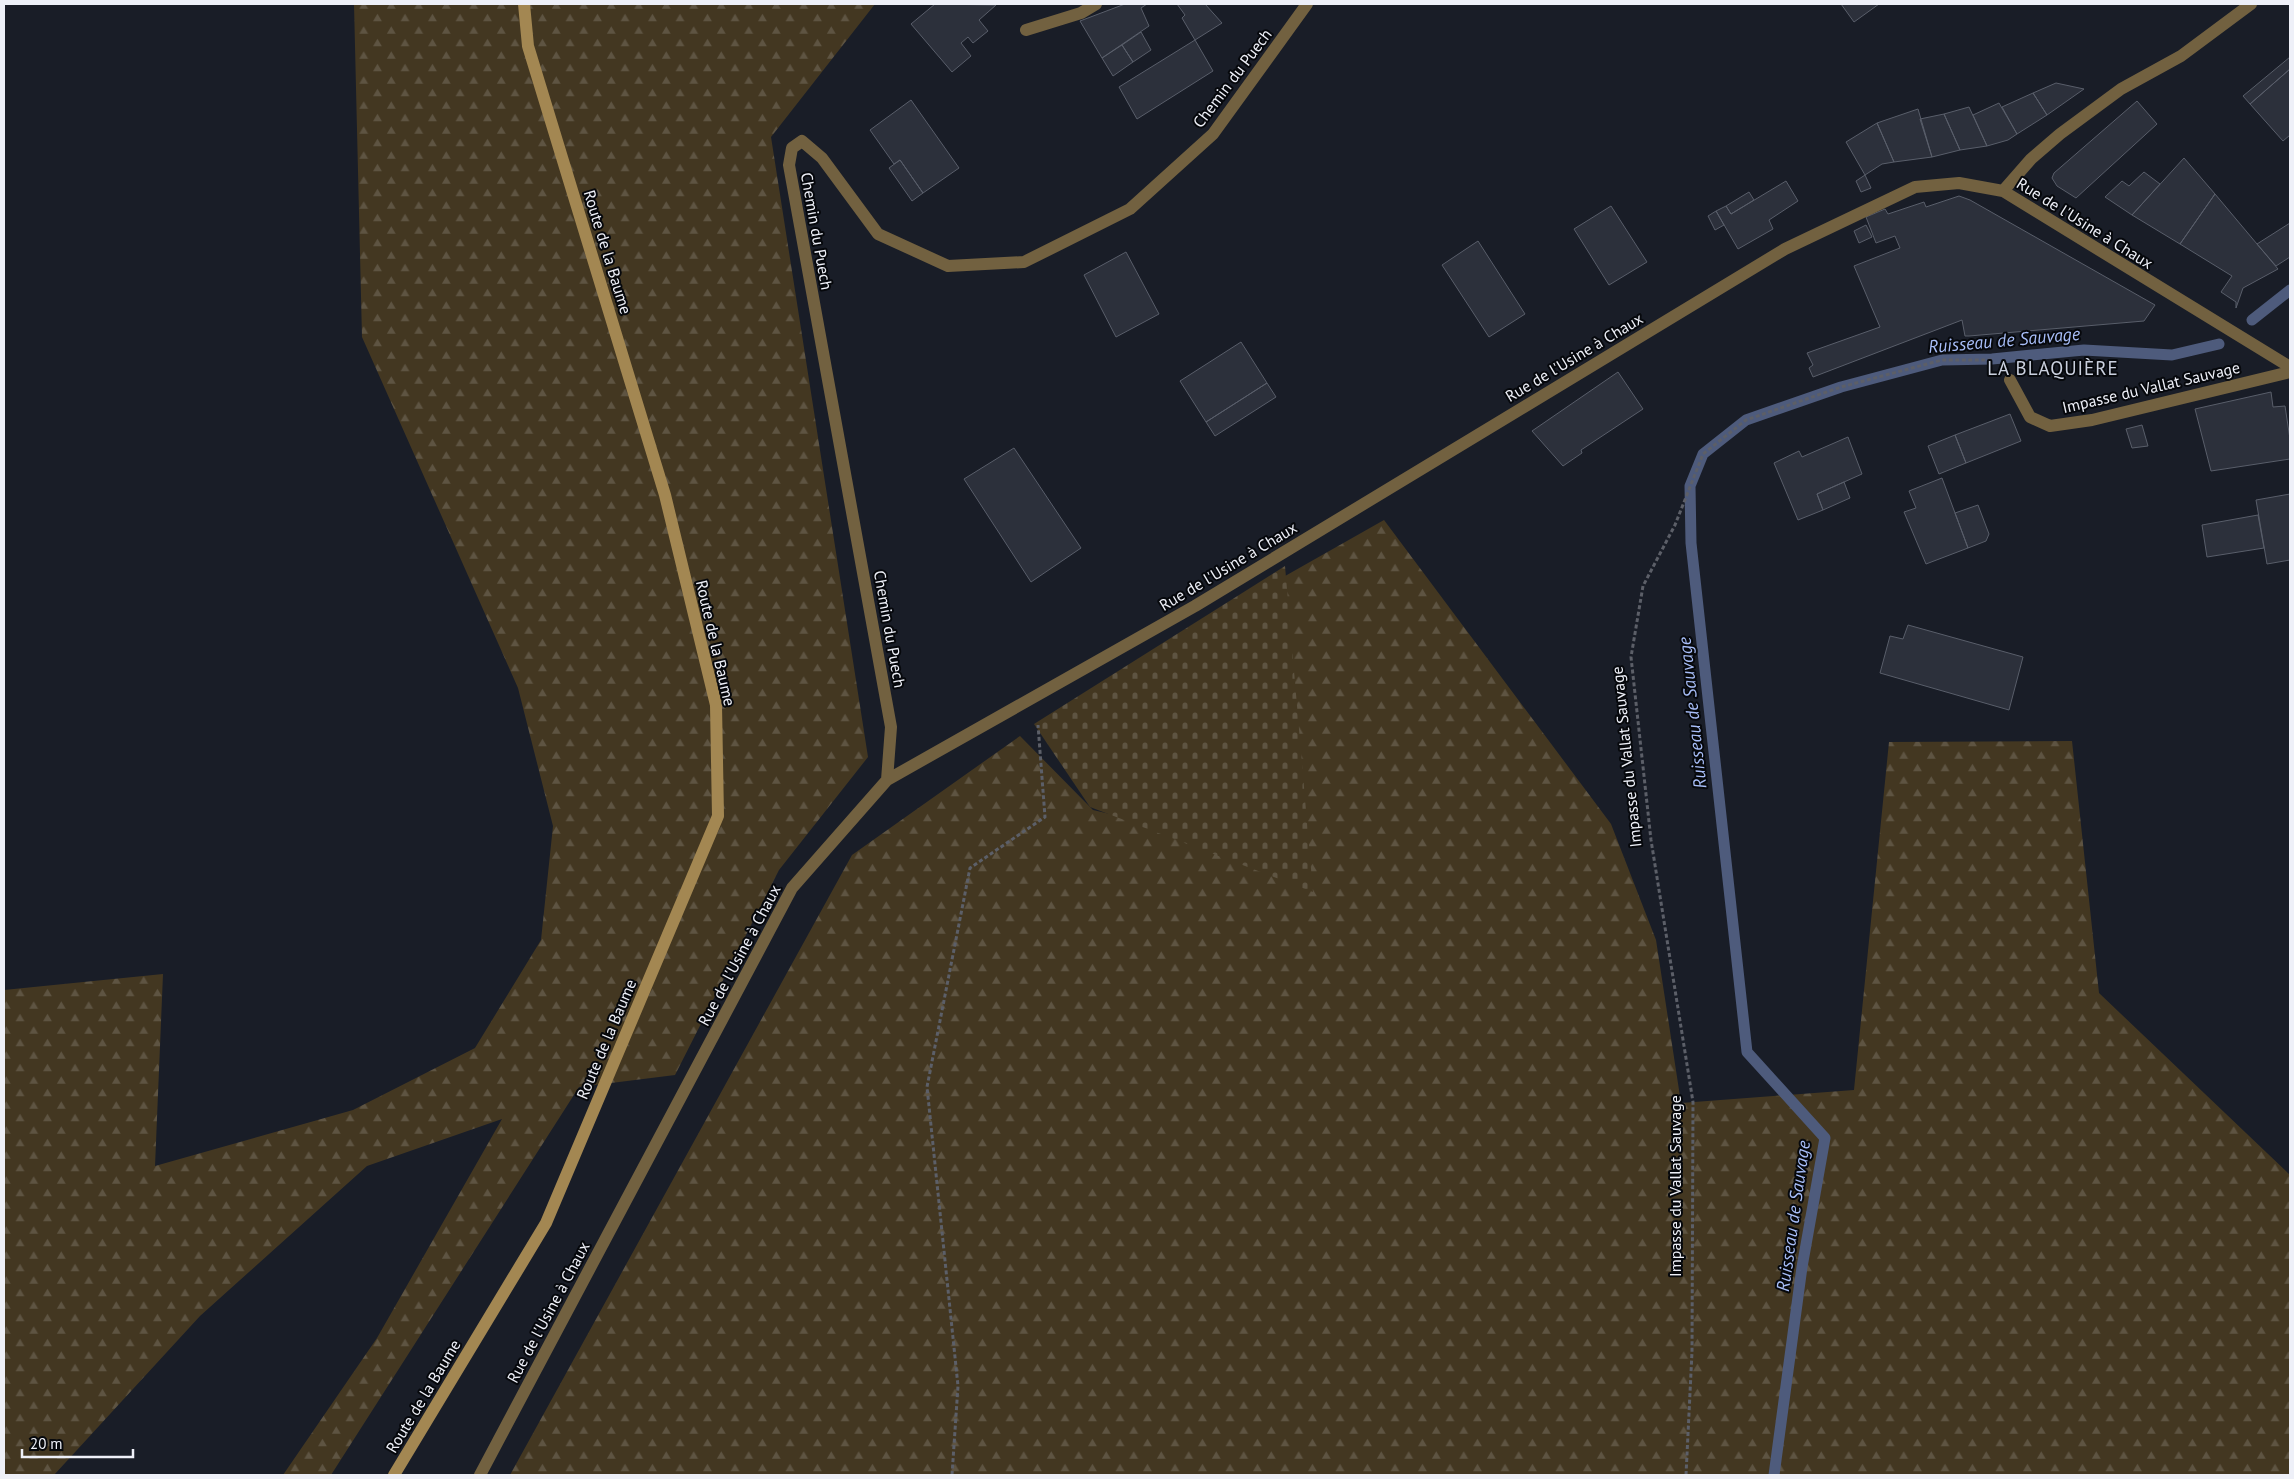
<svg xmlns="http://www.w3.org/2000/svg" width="2294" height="1479" font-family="'PT Sans',sans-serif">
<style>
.forest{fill:url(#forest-firs)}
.cemetery{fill:url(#cemetery-stones)}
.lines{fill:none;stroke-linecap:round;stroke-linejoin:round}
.stream{stroke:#4e5b7c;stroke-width:11}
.building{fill:#2c303b;stroke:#595e6a}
.path{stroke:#5c5f68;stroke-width:3;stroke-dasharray:4 2.5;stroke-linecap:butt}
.street{stroke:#726140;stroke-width:12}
.secondary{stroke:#a38752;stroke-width:12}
.labels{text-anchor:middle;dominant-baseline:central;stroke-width:4;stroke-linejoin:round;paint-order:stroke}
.street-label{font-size:16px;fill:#eef0f8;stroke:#06080c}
.water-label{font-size:18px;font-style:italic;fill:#a8bef8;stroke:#06080c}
.quarter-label{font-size:19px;letter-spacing:1px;fill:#cad0de;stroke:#06080c}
</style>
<defs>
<pattern id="forest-firs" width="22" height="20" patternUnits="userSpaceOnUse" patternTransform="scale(1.25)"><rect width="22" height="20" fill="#433721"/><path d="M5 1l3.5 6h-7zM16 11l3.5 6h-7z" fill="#5e5442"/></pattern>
<pattern id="cemetery-stones" width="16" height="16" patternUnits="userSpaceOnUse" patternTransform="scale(1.25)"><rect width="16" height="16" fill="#433721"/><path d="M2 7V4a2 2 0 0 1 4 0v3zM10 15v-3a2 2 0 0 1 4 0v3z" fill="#5e5442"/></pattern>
</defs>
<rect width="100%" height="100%" fill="#191d27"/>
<!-- forest -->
<path class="forest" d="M354,4h521l-104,133 97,620 -89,113 -104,205 -96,12 -248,388h-48l94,-137 125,-219 -135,47 -167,150 -146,159h-50v-485l159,-16 -8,192 198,-56 122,-62 66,-108 12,-114 -35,-138 -156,-351z
M1384,520l227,304 45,116 25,163 173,-13 35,-348 183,-1 27,252 191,182v300h-1780l342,-620 168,-119 73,74 177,42 1,-268z"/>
<!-- cemetery -->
<path class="cemetery" d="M1285,566l28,326 -223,-85 -56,-83z"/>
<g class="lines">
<!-- stream -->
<path class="stream" d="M2252,320l38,-30
M1774,1475l28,-208 23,-129 -78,-86 -56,-509 -1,-57 13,-32 43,-34 95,-33 101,-27 50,-1 92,-9 88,5 47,-11"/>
</g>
<!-- building -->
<path class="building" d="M935,4l61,1 -17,15 9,11 -15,12 -5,-6 -7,6 10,13 -19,16 -41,-48z
M1125,4h22l-6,4 8,18 -47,32 -22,-37z
M1177,4h28l17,19 -27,17 -13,-22 3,-3z
M1841,4h38l-25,18z
M1141,32l10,18 -18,12 -11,-17z
M1195,40l18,31 -76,48 -18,-32z
M1122,45l11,17 -20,14 -11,-18z
M2290,57v12l-40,35 -7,-8z
M2290,69v66l-7,6 -33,-37z
M2056,83l28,6 -37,26 -14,-22z
M2033,93l14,22 -30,19 -15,-27z
M911,100l48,68 -36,25 -23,-33 -6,4 -24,-34z
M2137,101l20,23 -81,74 -19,-12 -5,-8 2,-5z
M1999,103l18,31 -9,6 -21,6 -14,-31z
M1969,107l18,39 -27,4 -16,-36z
M1918,109l14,48 -38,5 -17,-39z
M1944,114l16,36 -28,7 -12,-38z
M1877,123l17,39 -12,2 -17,11 -19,-33z
M2184,158l31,36 -35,50 -48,-29z
M900,160l23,33 -11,8 -23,-33z
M2144,172l16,12 -28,31 -27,-18 17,-16 7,5z
M1865,175l6,13 -10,4 -5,-11z
M1786,181l12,20 -29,19 4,9 -35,20 -22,-38 10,-5 5,8z
M1749,192l5,8 -23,14 -5,-8z
M2215,194l63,75 -35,19 -7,20v-6l-15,-10 11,-16 -52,-32z
M1959,196l11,4 185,105 -11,16 -175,15h-4l-3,-16 -149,57 -4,-9 4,-3 -6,-12 73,-26 -26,-61 46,-18 -5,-12 -19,7 -10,-26 19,-8 3,5 36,-12 2,5z
M1611,206l36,56 -38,23 -35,-56z
M1716,211l8,14 -9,5 -7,-14z
M2290,223v34l-14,9 -19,-22z
M1866,225l6,12 -13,6 -5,-12z
M1478,241l47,73 -36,23 -47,-72z
M1126,252l33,62 -43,23 -32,-62z
M1241,342l26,41 -61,39 -26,-41z
M1618,372l25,37 -62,41 1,3 -19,13 -31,-35z
M1267,383l9,14 -61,39 -9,-14z
M2271,392l2,15 12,-1 5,33v20l-79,12 -16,-62z
M2010,414l11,27 -55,22 -11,-28z
M2142,425l6,21 -16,2 -6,-19z
M1955,435l11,28 -27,11 -11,-28z
M1848,437l14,37 -45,20 6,16 -25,10 -24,-57 25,-12 3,6z
M1014,448l67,100 -50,34 -67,-103z
M1942,478l26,70 -42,16 -22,-52 12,-4 -7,-17z
M1844,482l6,16 -27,12 -6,-16z
M2290,494v66l-23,4 -11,-64z
M1978,505l11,29 -3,7 -18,7 -13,-35z
M2258,515l6,33 -57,9 -5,-32z
M1908,625l115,32 -14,53 -129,-37 10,-37 13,3z"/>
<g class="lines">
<!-- path -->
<path class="path" d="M952,1475l6,-89 -31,-299 43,-219 75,-51 -7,-92
M1686,1475l6,-123 1,-250 -42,-262 -20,-183 12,-71 32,-61 28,-71 43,-34 95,-33 101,-27h51"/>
<!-- street -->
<path class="street" d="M1026,30l55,-17 15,-9
M2003,191l28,-32 29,-25 61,-45 60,-33 70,-52
M2010,380l20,37 20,9 42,-6 198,-48
M887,780l4,-53 -102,-562 3,-17 10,-7 20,17 56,76 70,32 76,-4 106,-53 83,-75 94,-130
M480,1475l312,-587 95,-108 308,-174 590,-357 130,-62 44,-4 44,8 287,176"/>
<!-- secondary -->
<path class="secondary" d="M394,1475l152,-252 172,-407 -2,-111 -51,-210 -137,-449 -4,-42"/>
</g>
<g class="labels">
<!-- street labels -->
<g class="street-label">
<text transform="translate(1232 78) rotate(-53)">Chemin du Puech</text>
<text transform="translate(2085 223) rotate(32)">Rue de l'Usine à Chaux</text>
<text transform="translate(817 231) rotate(80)">Chemin du Puech</text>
<text transform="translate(608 252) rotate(73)">Route de la Baume</text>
<text transform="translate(1574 357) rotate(-31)">Rue de l'Usine à Chaux</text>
<text transform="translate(2151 387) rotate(-13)">Impasse du Vallat Sauvage</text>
<text transform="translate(1228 566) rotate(-31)">Rue de l'Usine à Chaux</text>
<text transform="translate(890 629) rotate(80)">Chemin du Puech</text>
<text transform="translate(716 643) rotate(77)">Route de la Baume</text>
<text transform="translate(1626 757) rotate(-96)">Impasse du Vallat Sauvage</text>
<text transform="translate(739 955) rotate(-62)">Rue de l'Usine à Chaux</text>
<text transform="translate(606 1039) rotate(-67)">Route de la Baume</text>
<text transform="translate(1675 1186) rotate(-90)">Impasse du Vallat Sauvage</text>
<text transform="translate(548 1312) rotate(-62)">Rue de l'Usine à Chaux</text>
<text transform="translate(423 1396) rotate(-59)">Route de la Baume</text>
</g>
<!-- water labels -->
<g class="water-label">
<text transform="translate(2004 340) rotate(-5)">Ruisseau de Sauvage</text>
<text transform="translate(1692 713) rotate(-96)">Ruisseau de Sauvage</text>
<text transform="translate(1793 1216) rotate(-82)">Ruisseau de Sauvage</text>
</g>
<!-- quarter labels -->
<g class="quarter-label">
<text x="2053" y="368">LA BLAQUIÈRE</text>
</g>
</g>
<!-- border -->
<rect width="2294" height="1479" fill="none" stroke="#eef0f8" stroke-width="10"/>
<!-- scale -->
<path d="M22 1449v8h111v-8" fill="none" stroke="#eef0f8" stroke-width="2.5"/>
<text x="30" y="1449" font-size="15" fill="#eef0f8" stroke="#06080c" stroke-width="4" paint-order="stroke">20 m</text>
</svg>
